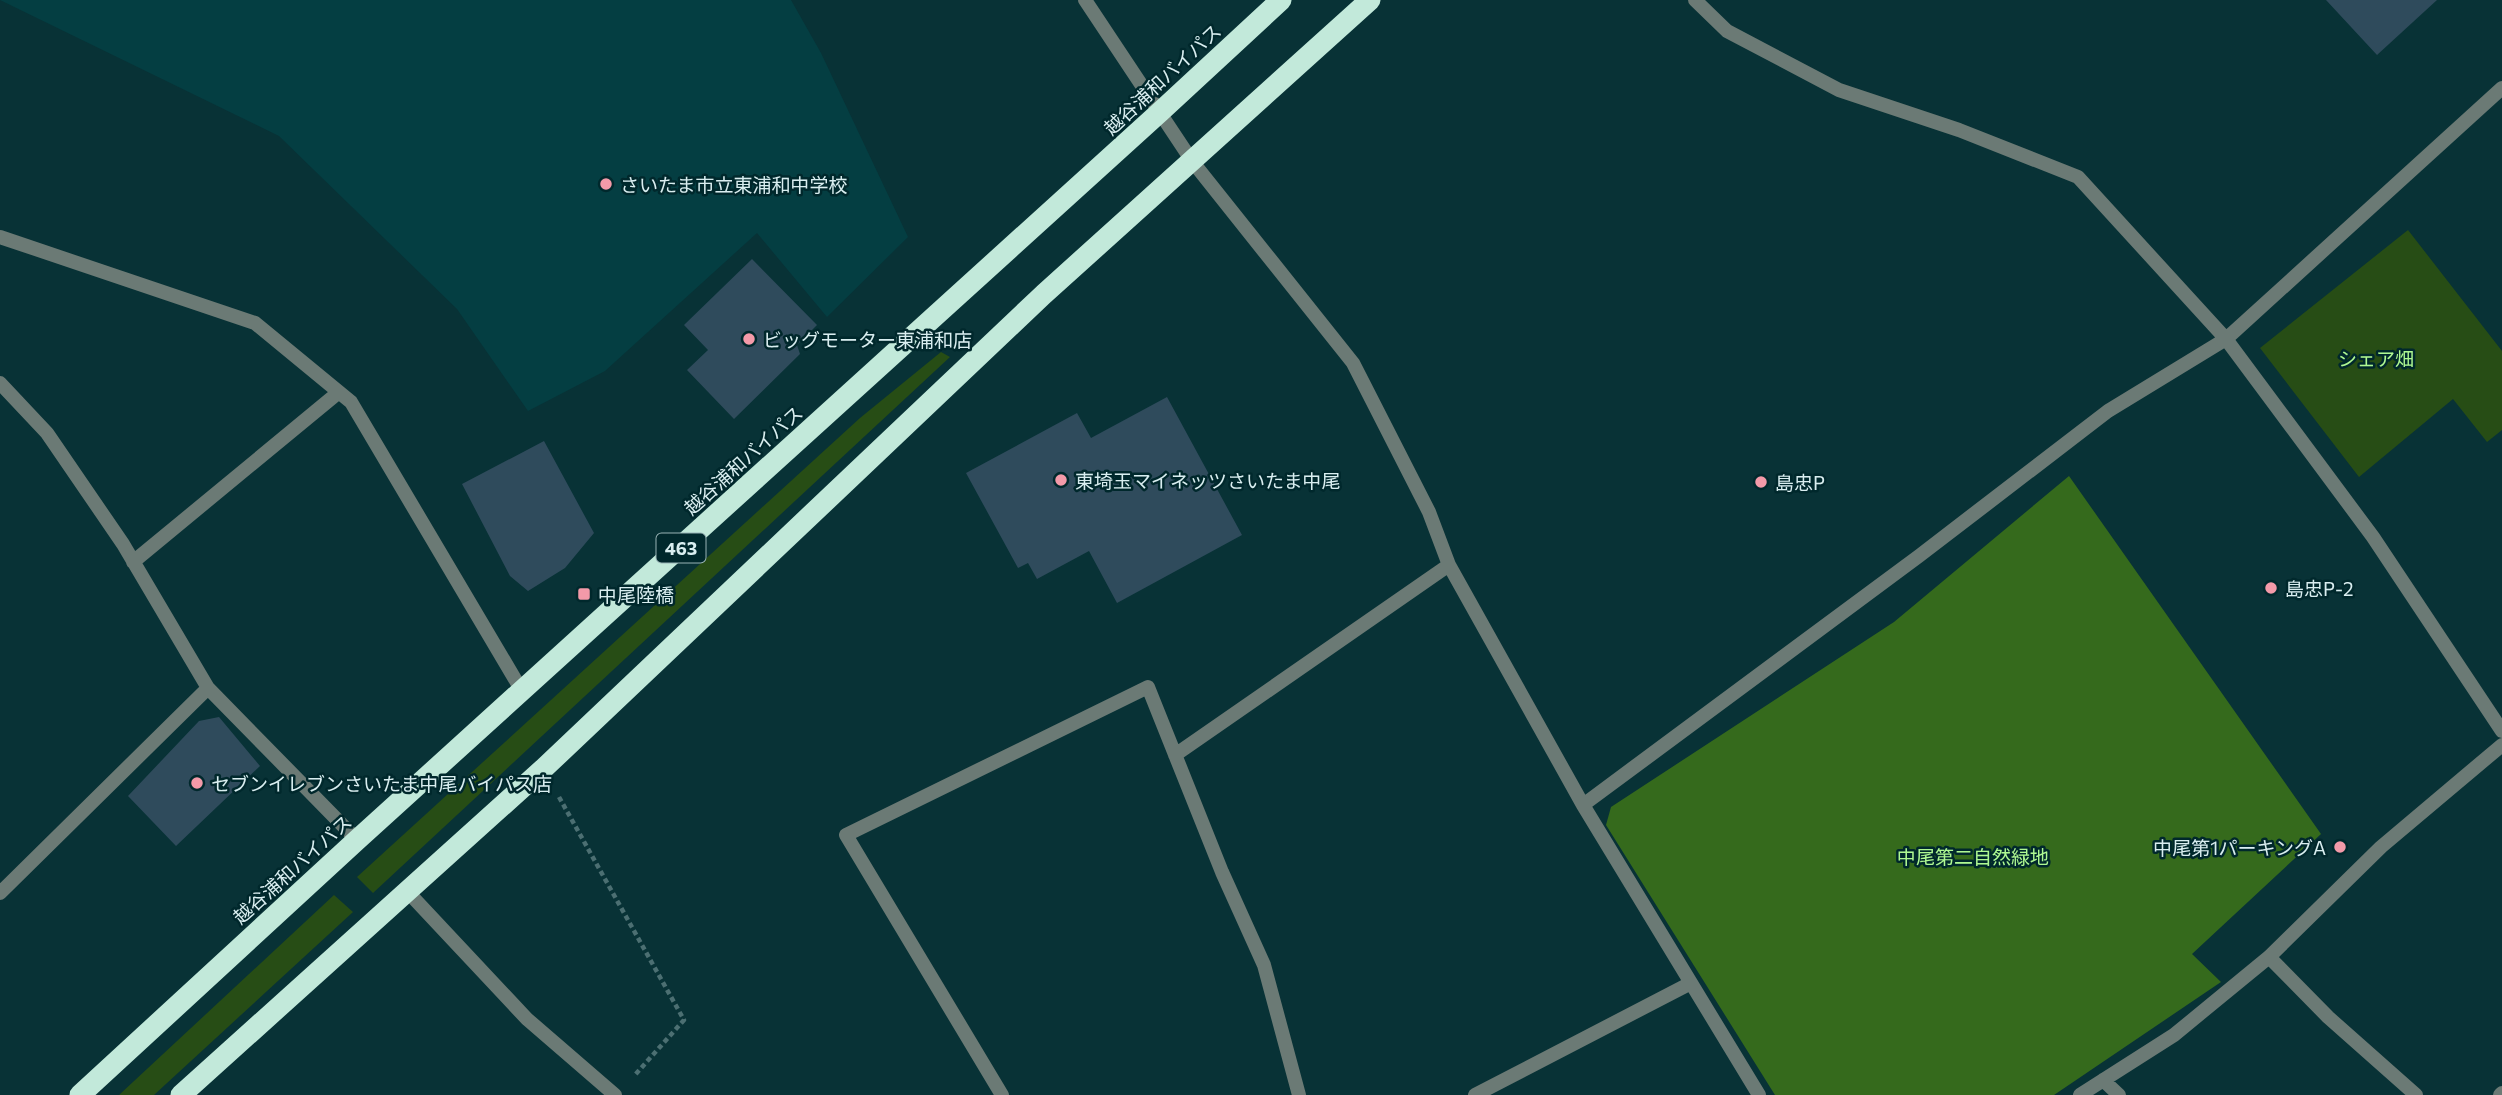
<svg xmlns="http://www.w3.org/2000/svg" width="2502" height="1095" font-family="Commissioner,'Noto Sans JP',sans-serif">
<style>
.built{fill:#043e42}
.green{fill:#274d15}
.forest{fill:#356a1c}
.building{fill:#2f4b5c}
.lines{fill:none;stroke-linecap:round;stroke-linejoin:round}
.path{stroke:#4c6f72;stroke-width:4.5;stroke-dasharray:5 3.5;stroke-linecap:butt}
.street{stroke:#6b7a75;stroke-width:14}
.highway{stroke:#c2e9da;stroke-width:21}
.poi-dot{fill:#f39aa9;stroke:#00282c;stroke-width:2.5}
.labels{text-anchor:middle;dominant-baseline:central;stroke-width:5;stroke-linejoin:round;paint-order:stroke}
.shield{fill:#00282c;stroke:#98b3b5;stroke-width:2}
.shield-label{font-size:18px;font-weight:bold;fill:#d9eef0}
.street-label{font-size:19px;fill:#d9eef0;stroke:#00282c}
.poi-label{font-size:19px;fill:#d9eef0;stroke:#00282c;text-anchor:start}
.park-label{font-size:19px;fill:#aff992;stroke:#00282c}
</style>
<rect width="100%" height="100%" fill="#083236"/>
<!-- built -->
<path class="built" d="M0,0h791l30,53 87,184 -81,80 -70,-84 -152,138 -77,40 -71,-102 -178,-173z"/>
<!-- green -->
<path class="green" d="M2408,230l94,121v79l-15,12 -34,-43 -94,78 -99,-129z
M941,352l9,5 -577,536 -16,-16 503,-459z
M334,895l19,17 -199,183h-35z"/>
<!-- forest -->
<path class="forest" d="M2069,476l252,358 -129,120 29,28 -167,113h-279l-169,-270 5,-18 283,-185z"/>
<!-- building -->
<path class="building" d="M2326,0h111l-60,55z
M752,259l65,66 -20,20 3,9 -66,65 -47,-49 21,-20 -24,-25z
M1167,397l75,138 -125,68 -28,-52 -52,28 -9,-16 -10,5 -52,-95 111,-60 14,25z
M544,441l50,92 -29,35 -37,23 -18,-15 -48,-92z
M219,717l41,49 -84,80 -48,-50 71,-75z"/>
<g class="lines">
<!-- path -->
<path class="path" d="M559,797l125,223 -50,56"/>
<!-- street -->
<path class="street" d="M1085,0l107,161 161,202 76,149 20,53 134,240 176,290
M1695,0l32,31 112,59 120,40 119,47 148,162 147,198 129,194
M0,237l255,86 96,79 171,289
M0,383l47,50 76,111 85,144 149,152
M133,562l206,-170
M1175,755l274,-190
M1583,805l336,-249 189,-145 118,-72 276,-251
M407,891l120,128 88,76
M0,893l208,-205
M2269,957l59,60 88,78
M2103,1080l16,15
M1002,1095l-156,-260 302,-148 74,185 42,93 35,130
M1475,1095l216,-112
M2080,1095l94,-60 95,-78 112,-110 121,-102
M2500,1095l2,-2"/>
<!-- highway -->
<path class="highway" d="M80,1095l277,-255 803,-728 121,-112
M181,1095l362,-326 501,-475 326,-294"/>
</g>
<!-- markers -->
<g class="poi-dot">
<circle cx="606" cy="184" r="7"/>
<circle cx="749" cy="339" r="7"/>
<circle cx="1061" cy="480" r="7"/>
<circle cx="1761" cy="482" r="7"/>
<circle cx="2271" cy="588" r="7"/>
<rect x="577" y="587" width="14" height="14" rx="3.5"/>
<circle cx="197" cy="783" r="7"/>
<circle cx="2340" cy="847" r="7"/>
</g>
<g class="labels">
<!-- shield labels -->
<rect class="shield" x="656.5" y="533.5" width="49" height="29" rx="5"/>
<g class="shield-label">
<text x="681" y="548">463</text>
</g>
<!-- street labels -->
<g class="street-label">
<text transform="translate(1162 79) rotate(-43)">越谷浦和バイパス</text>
<text transform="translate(743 460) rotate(-42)">越谷浦和バイパス</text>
<text transform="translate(292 869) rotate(-42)">越谷浦和バイパス</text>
</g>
<!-- poi labels -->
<g class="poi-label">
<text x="620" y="184">さいたま市立東浦和中学校</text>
<text x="763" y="339">ビッグモーター東浦和店</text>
<text x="1075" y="480">東埼玉マイネッツさいたま中尾</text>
<text x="1775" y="482">島忠P</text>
<text x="2285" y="588">島忠P-2</text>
<text x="598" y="594">中尾陸橋</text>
<text x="211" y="783">セブンイレブンさいたま中尾バイパス店</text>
<text x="2326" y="847" text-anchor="end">中尾第1パーキングA</text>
</g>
<!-- park labels -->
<g class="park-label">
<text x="2376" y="358">シェア畑</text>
<text x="1973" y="856">中尾第二自然緑地</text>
</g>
</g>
</svg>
